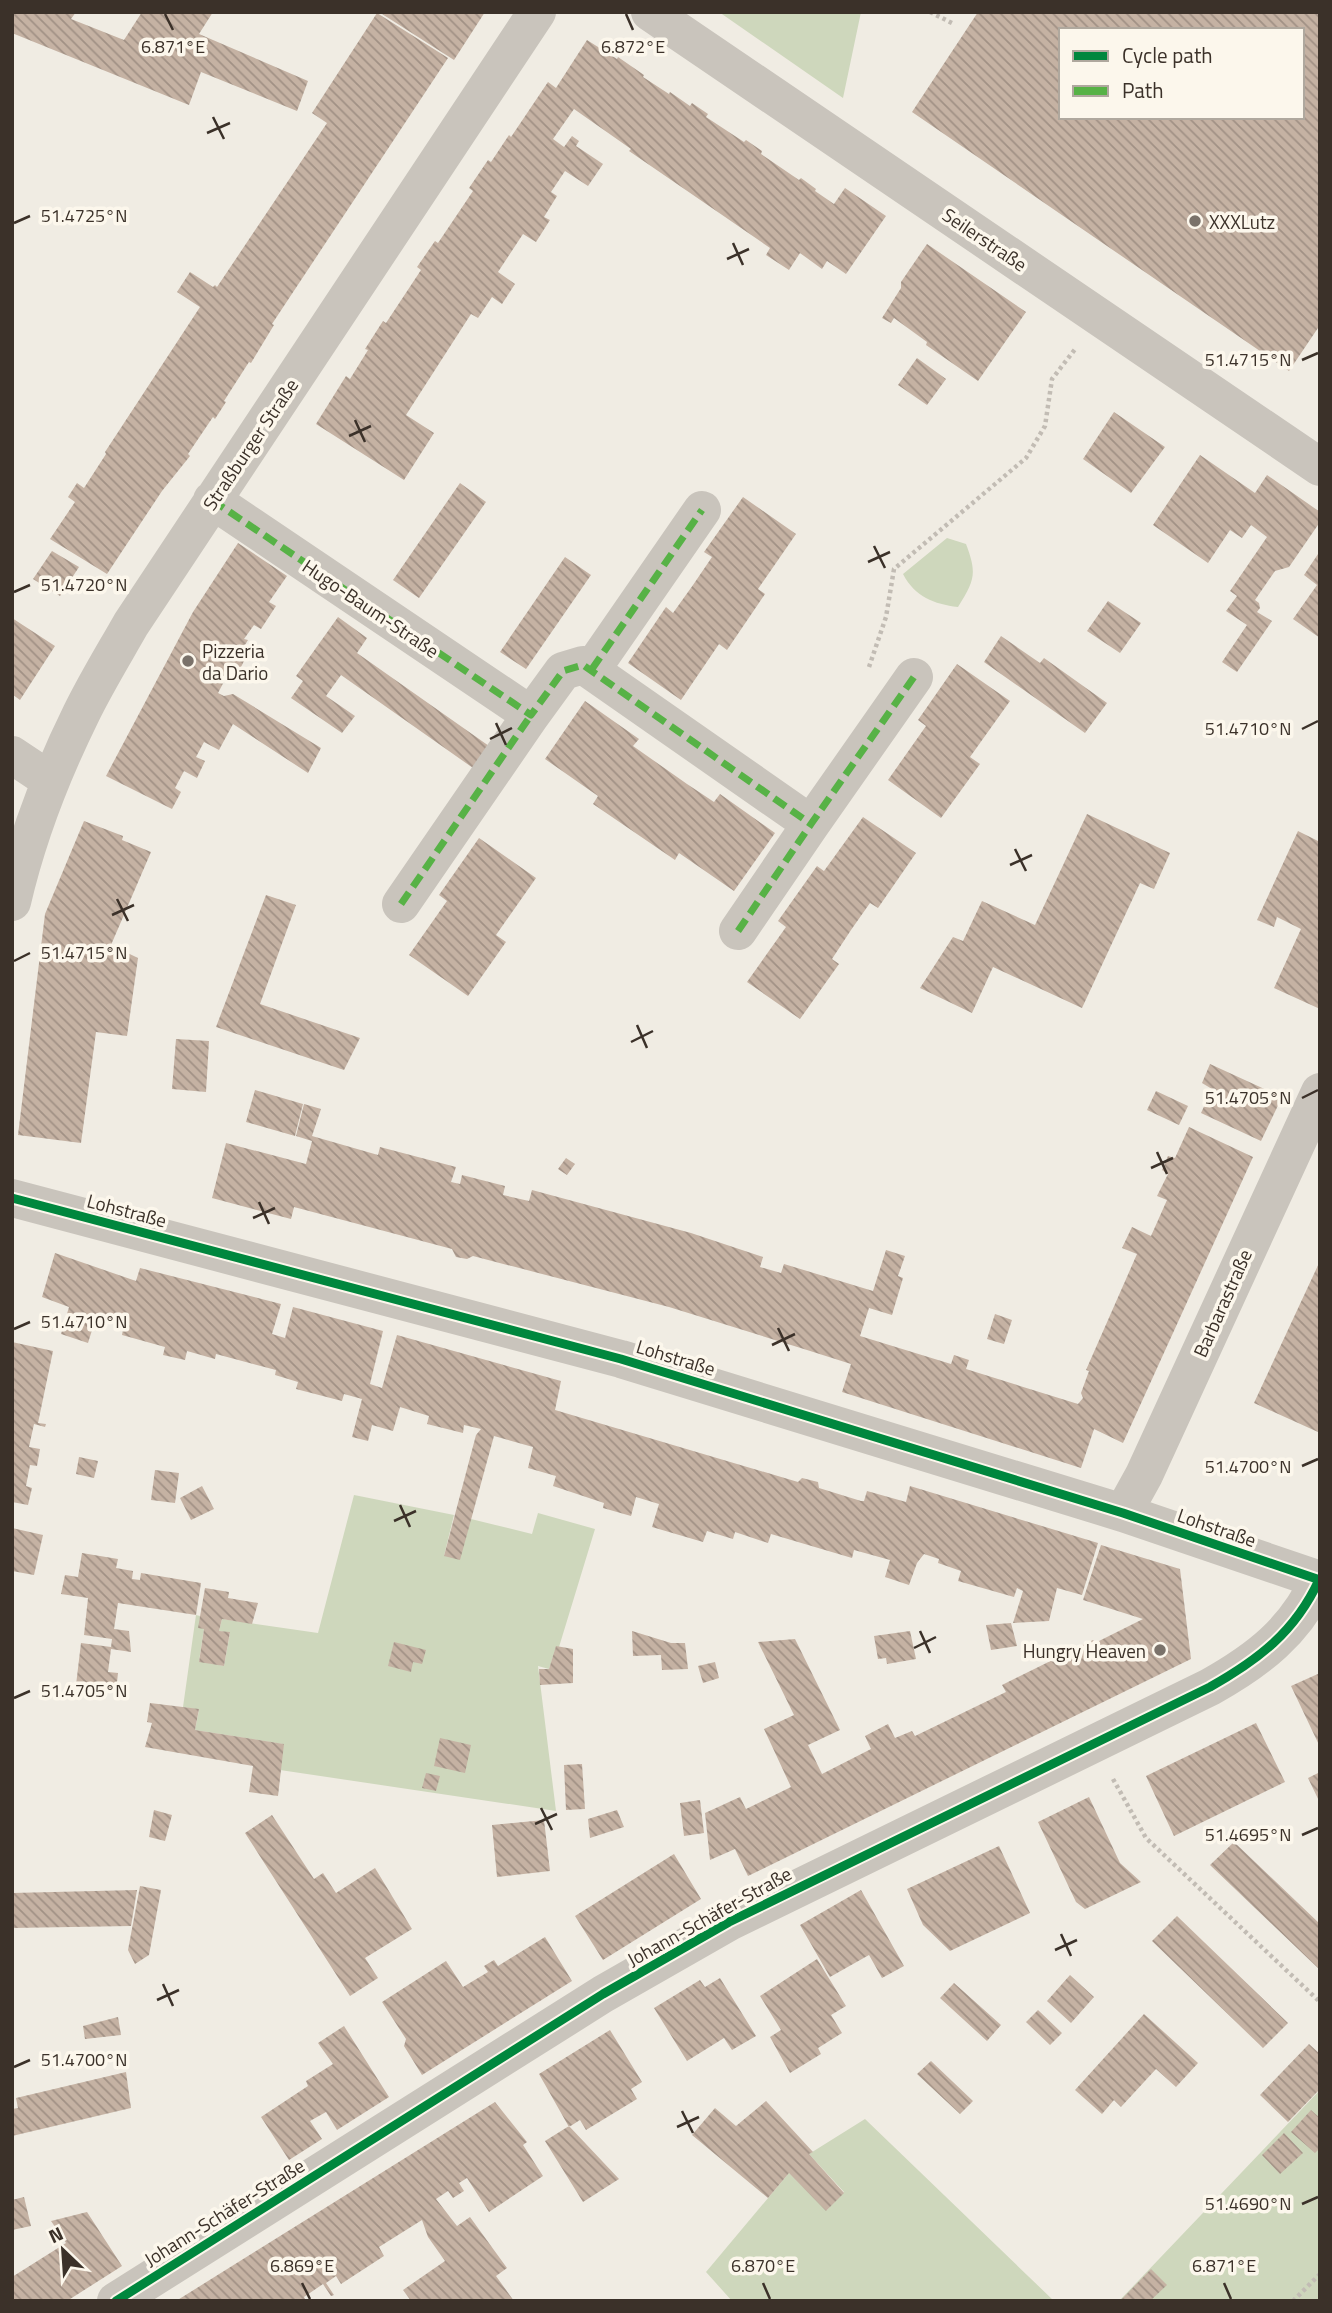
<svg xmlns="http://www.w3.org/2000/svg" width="1332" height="2313" font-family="'Titillium Web',sans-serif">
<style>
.green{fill:#ced7bc}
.building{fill:url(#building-back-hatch);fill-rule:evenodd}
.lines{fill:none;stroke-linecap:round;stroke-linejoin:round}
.path{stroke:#c2bcb4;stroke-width:4.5;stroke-dasharray:3.5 3.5;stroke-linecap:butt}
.street{stroke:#c9c4bc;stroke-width:38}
.quiet{stroke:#57b246;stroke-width:7;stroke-dasharray:14 7;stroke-linecap:butt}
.cycleway-casing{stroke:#fcf7ec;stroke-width:13}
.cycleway{stroke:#00873e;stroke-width:9}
.ticks{fill:none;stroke:#3b3129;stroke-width:2.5}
.poi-dot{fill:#7a726a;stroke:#fcf7ec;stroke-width:2.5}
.labels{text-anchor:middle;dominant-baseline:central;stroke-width:7;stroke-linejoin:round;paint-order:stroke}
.poi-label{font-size:19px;fill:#3b3129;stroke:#fcf7ec;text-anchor:start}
.street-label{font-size:19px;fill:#3b3129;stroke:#fcf7ec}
.ticks-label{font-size:18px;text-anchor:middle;fill:#3b3129;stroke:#fcf7ec;stroke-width:7;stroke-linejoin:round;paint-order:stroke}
</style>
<defs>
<pattern id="building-back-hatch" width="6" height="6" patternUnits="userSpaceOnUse" patternTransform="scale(1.75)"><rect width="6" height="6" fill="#c5b2a3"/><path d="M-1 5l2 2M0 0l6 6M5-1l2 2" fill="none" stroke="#a19185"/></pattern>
</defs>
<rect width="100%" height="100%" fill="#f0ece3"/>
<!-- green -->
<path class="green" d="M719,12h142l-18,86z
M947,538l19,6c11,29 9,36 -8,63 -24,-3 -43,-10 -55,-33z
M354,1495l100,20 -10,41 27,-37 61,15 6,-21 57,16 -36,118h-3l-7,22 -11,-3 18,145 -276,-41 3,-26 -88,-14 4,-20 -16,-3 13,-92 4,1 4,13 -5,32 25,5 6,-33 -11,-2 3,-12 96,14z
M1320,2090v211h-201z
M865,2119l189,182h-322l-26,-29 83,-99 38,37 17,-18 -35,-38z"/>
<!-- building -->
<path class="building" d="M12,12h64l-5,7 53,21 18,-28h71l-14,22 109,47 -11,30 -96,-39 -12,33 -177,-72z
M379,12h106l-31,48z
M978,12h342v313l-31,46 -377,-259zM1061,30h241v87h-241z
M377,13l71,45 -176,266 2,1 -23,38 -2,-1 -25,39 2,1 -11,17 -2,-2 -25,37 2,2 -28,35 -55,83 -57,-35 25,-37 -7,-5 9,-14 7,5 22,-34 -1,-2 95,-145 -23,-15 13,-20 23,15 2,-2 2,2 110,-164 -15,-10z
M587,40l30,19 1,-2 26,18 -1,2 26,17 1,-2 20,14 2,-3 16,11 -2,3 38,25 2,-2 16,11 -1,3 38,26 2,-2 15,11 -1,2 19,13 11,-16 41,28 -40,58 -19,-13 -5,8 -22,-16 -11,17 -23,-15 4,-7 -141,-97 2,-2 -57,-40 -21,30 11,8 8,-11 7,5 -3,5 27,18 -15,22 -23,-15 -14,21 6,4 -13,21 6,3 -14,22 -13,-8 -25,38 17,12 -13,20 -10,-7 -14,21 -7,-4 -65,101 28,18 -30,47 -88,-56 30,-48 4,3 18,-29 -3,-1 18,-28 3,2 35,-53 -4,-3 18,-26 3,2 35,-52 -4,-3 19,-28 3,2 18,-27 2,2 37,-55 8,6z
M927,244l99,68 -48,69 -52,-36 1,-3 -33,-24 -3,5 -9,-5 19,-30v-6z
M917,358l29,21 -19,26 -29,-20z
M1114,412l51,35 -34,46 -48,-34z
M1200,455l55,38 12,-18 53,37v10l-31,45 -14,4 -20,29 4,3 1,5 -3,4 15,9 -35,51 -15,-10 25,-37 -21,-14 11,-15 -7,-5 37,-54 -16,-12 -9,13 -12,-8 -22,33 -55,-38z
M460,483l26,19 -67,96 -26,-18z
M743,497l53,37 -38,55 7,5 -38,56 -8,-6 -38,56 -53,-37 38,-56 7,6 20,-28 19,-28 -8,-5z
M238,543l49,33 -18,26 7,4 -15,23 -7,-4 -10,14 4,1 -9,15 6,4 -9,18 -7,-5 -11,21 6,3 9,-2 88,54 -13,25 -75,-49 -14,26 -15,-8 -8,15 9,4 -8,17 -13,-7 -9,17 6,4 -9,17 -66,-33 87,-164z
M52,551l27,16 -19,29 -27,-17z
M1320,551v87l-27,-19 24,-34 -13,-10z
M565,557l26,18 -65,94 -26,-17z
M1108,601l33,22 -21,30 -33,-22z
M338,617l29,21 -10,15 132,93 -16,22 -132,-93 -15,21 29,20 -13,17 -51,-35 12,-17 -7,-5z
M12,618l43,28 -35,54 -8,-6z
M1001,636l39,27 4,-5 63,45 -22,30 -101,-71z
M957,664l53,37 -40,56 10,7 -39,54 -53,-38 38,-54 -8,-6z
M585,701l54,38 -6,7 54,38 27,18 6,-8 55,39 -41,58 -55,-38 -4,7 -82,-56 5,-8 -53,-37z
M1087,814l83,39 -16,36 -14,-6 -58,125 -89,-41 -21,46 -52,-25 33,-51 10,4 19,-40 53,24z
M863,817l53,36 -38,55 -8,-5 -19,27 -19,29 7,5 -39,55 -53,-37 39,-55 -8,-6 39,-55 7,5z
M84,821l39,15 -1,4 29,12 -40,93 27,13 -11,78 -31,-4 -15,111 -63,-8 27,-221z
M1298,831l22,11v167l-46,-21 27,-59 -24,-12 -3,10 -17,-7z
M479,838l57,40 -40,57 10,7 -38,54 -59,-41 38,-54 -8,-6z
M266,895l30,10 -36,99 100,34 -16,32 -128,-43z
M176,1039l33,2 -3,51 -34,-3z
M1210,1064l72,33 -21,44 -60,-28 11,-24 -10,-6z
M255,1090l48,14 -8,32 -49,-14z
M1156,1091l32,15 -9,19 -32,-15z
M304,1104l17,5 -9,27 66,19 2,-8 76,20 -5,15 9,2 2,-9 43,11 -2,9 26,6 3,-11 159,43 72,24 -3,10 21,6 3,-9 89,27 13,-41 19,6 -7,20 5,2 -11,37 -23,-7 -9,28 91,28 3,-9 15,5 -3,9 112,35 5,-6 -2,-5 8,-22 -3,-1 51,-116 -15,-6 10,-21 19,9 16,-36 -10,-4 11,-22 -6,-4 6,-14 7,2 14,-31 64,30 -130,286 -29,-14 -13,39 -239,-76 9,-28 -44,-14 -138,-43 -196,-51 -6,3 -11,-2 -4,-8 -158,-42 -3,12 -79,-21 14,-55 80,21 6,-23 -16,-5z
M566,1158l9,6 -8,11 -9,-6z
M55,1253l81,28 4,-13 141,36 -9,30 13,4 8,-31 90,24 -13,53 12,4 15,-53 164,46 -6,29 243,72 4,-4 16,4 1,6 42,13h3l3,-10 39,11 4,-16 188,57 -16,52 -25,-7 -8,33 -36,2 10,-32 -6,-3 -3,9 -56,-16 3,-10 -23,-8 1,-4 -15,-5 -7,9 -8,22 -24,-8 5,-17 -36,-10 -2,8 -81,-24 -3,9 -33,-11 -2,7 -26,-8 -4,11 -51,-15 7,-23 -23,-7 -5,19 -28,-8 1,-5 -51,-17 3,-10 -28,-8 5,-21 -39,-11 -34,124 -16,-4 32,-121 5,-6 -17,-4 -1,8 -36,-9 2,-8 -29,-9 -7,24 -21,-6 -4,16 -16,-4 10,-38 -18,-5 -2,7 -46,-12 2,-7 -23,-7 1,-5 -60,-16 -1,5 -28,-8 -2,9 -22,-5 2,-8 -43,-12 2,-12 -27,-9 -9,29 -27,-9 8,-27 -27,-10z
M1320,1261v168l-2,3 -64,-29z
M995,1314l17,6 -8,24 -17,-5z
M12,1342l41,9 -15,72 8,1 -1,3 -11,-3 -5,23 11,2 -3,17 -7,-1 -4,21 6,2 -4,17 -16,-3z
M79,1457l19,4 -4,17 -18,-4z
M155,1470l24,3 -4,30 -24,-3z
M202,1486l12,23 -23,11 -11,-22z
M12,1528l31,7 -9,40 -22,-4z
M1101,1545l79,24 11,90 -443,217 -13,-27 -25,11 -5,-47 35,-16 6,12 45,-22 -27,-58 30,-14 -36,-73 37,-3 45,91 -32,15 14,29 49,-25 -6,-13 23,-12 7,14 17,-7 3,5 91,-44 -4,-7 91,-45 2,3 48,-24 -60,-19z
M82,1553l36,6 -2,9 17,3 -1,8 8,1 1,-7 60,10 -5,32 -78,-12 -4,26 15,2 2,21 -20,-3 -3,23 10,1 -2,18 -40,-6 5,-42 30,4 1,-8 -28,-4 4,-37 -27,-4 4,-19 13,2z
M205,1588l24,4 -1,6 30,5 -6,21 -30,-5 -3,12 11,1 -6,34 -25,-4 5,-33 -6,-1z
M1011,1623l6,23 -26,4 -5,-25z
M632,1631l39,12h14l3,26 -26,1 -1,-15 -28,1z
M910,1631l6,28 -29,5 -1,-6 -8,1 -4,-23z
M394,1642l32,8 -4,14 -9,-2 -2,10 -23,-6z
M556,1646l17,3v34l-33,2 -1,-16h10z
M715,1662l4,16 -16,5 -5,-17z
M1320,1673v74l-29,-61z
M150,1703l49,6 -4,21 89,14 -6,52 -29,-4 4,-26 -108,-19 7,-24 -5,-1z
M1256,1723l29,59 -111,54 -28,-60z
M440,1738l31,7 -6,28 -31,-7z
M582,1764l3,45 -19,1 -2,-45z
M1320,1772v31l-12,-25z
M426,1773l14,3 -4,15 -14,-3z
M1089,1797l31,66 21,19 -56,27 -9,-7 -38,-80z
M700,1800l4,33 -20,3 -4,-33z
M154,1810l18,5 -7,26 -16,-4z
M617,1810l7,17 -34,11 -2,-19z
M272,1815l42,64 9,-6 13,20 39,-25 37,61 -47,29 13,20 -28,18 -105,-163z
M544,1820l6,51 -53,6 -5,-52z
M1234,1842l86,82v46l-110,-105z
M999,1846l31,67 -80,38 -27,-26 -16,-36z
M674,1854l27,45 -98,61 -28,-44z
M140,1886l21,4 -12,65 -14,9 -7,-14z
M137,1890l-6,36 -119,2v-35z
M861,1890l43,76 -22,12 -13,-23 -39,22 -30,-52z
M1177,1916l111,107 -25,25 -111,-107z
M545,1937l27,44 -150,94 -18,-29 2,-7 -24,-37 64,-41 17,26 25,-15 -4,-6 10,-6 4,6z
M817,1959l29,47 -15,9 11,18 -24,15 3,6 -31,19 -20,-36 11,-7 -21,-34z
M1070,1975l24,22 -23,26 -24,-22z
M720,1978l36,58 -24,14 -8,-12 -37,23 -33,-53 46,-28 5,7z
M954,1983l47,42 -14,16 -47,-43z
M1038,2010l24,23 -12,12 -24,-23z
M1144,2014l54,49 -22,24 -20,-18 -35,38 -7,-7 -12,14 -27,-24z
M118,2017l3,18 -36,4 -2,-13z
M344,2026l45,71 -52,33 -11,-18 -16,9 12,18 -33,21 -28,-43 47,-31 -2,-5 27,-17 -15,-21z
M610,2030l32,52 -11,7 6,10 -51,31 -6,-10 -11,7 -30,-53z
M1309,2044l11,10v35l-32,33 -28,-27z
M931,2061l42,40 -13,13 -43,-40z
M126,2072l5,36 -119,28v-27l6,-1 -2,-10z
M766,2101l47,51 -4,2 35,39 -18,18 -37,-38 -21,25 -76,-63 23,-27 21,18z
M495,2102l32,40 -4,3 20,31 -54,36 -22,-34 -8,5 5,8 -11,7 -5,-7 -12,8 21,27 13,-9 37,51 -11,8 18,25h-103l-8,-11 42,-29 -17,-24 -6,-17 -43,27 5,9 -43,28 -5,-8 -10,7 8,12 -3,1 -8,-12 -19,13 2,4h-130z
M1311,2110l9,8v30l-5,5 -24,-21z
M569,2126l50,53 -36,23 -38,-61z
M1284,2133l19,20 -23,21 -18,-19z
M24,2197l7,29 -19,4v-30z
M87,2212l35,54 -55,35h-55v-24l54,-34 -15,-22z
M1151,2269l16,16 -17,16h-30z"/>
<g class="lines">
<!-- path -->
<path class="path" d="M930,12l22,11
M869,667l17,-50 8,-48 132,-111 19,-32 7,-47 24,-31
M1113,1779l33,59 174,164
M1293,2301l27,-27"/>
<!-- street -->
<path class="street" d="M650,12l670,455
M212,500l319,215 32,-44 20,-6 228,159 103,-147
M592,669l110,-159
M12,755l39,26
M12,902c15,-65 40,-129 69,-188 15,-31 33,-60 50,-90l406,-612
M401,904l130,-189
M738,931l73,-107
M12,1198l609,161 502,154 197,67
M1123,1513l21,-38 176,-383
M116,2301l487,-307 126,-72 481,-235c48,-27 85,-55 109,-107"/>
<!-- quiet -->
<path class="quiet" d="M212,500l319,215 32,-44 20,-6 228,159 103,-147
M592,669l110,-159
M401,904l130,-189
M738,931l73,-107"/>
<!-- cycleway casing -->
<g class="cycleway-casing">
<path id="cycleway" d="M12,1198l609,161 502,154 197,67
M116,2301l487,-307 126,-72 481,-235c48,-27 85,-55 109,-107"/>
</g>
<!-- cycleway -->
<use href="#cycleway" class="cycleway"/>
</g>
<!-- ticks -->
<path class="ticks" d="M165,14l8,16M626,14l7,16M213,117l11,22M207,133l23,-10M14,223l16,-7M733,243l10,22M727,259l22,-10M1302,360l16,-7M355,420l10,22M349,436l22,-10M874,546l11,22M868,562l22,-10M14,592l16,-7M496,723l10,22M1302,729l16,-8M490,739l22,-11M1015,849l11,22M1010,865l22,-10M117,899l11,22M112,915l22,-10M14,961l16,-8M637,1025l10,23M631,1042l22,-11M1302,1098l16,-8M1157,1152l10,22M1151,1168l22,-10M259,1202l10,22M253,1218l22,-10M778,1328l11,23M14,1329l16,-7M772,1345l23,-11M1302,1466l16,-7M400,1505l10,22M394,1521l22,-10M920,1631l10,22M914,1648l22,-11M14,1698l16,-7M541,1808l11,22M535,1824l22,-10M1302,1835l16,-7M1061,1934l10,22M1055,1950l22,-10M163,1984l10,22M157,2000l22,-10M14,2067l16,-7M682,2111l11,22M677,2127l22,-10M1302,2204l16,-7M302,2283l8,16M763,2283l7,16M1224,2283l7,16"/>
<!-- markers -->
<g class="poi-dot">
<circle cx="1195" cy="221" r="7"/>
<circle cx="188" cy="661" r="7"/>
<circle cx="1160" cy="1650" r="7"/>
</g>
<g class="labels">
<!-- poi labels -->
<g class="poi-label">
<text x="1209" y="221">XXXLutz</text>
<text x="202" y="650">Pizzeria<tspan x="202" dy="22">da Dario</tspan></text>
<text x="1146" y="1650" text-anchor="end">Hungry Heaven</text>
</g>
<!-- street labels -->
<g class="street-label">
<text transform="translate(985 239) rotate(34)">Seilerstraße</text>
<text transform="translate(250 444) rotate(-56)">Straßburger Straße</text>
<text transform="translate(371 608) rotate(34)">Hugo-Baum-Straße</text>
<text transform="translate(127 1210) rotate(15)">Lohstraße</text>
<text transform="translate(1222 1303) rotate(-66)">Barbarastraße</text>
<text transform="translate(676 1357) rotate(17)">Lohstraße</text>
<text transform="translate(1217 1527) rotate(19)">Lohstraße</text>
<text transform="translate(709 1916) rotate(-29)">Johann-Schäfer-Straße</text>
<text transform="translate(224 2212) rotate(-32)">Johann-Schäfer-Straße</text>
</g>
</g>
<g class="ticks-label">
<text x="173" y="53">6.871°E</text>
<text x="633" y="53">6.872°E</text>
<text x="84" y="222">51.4725°N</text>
<text x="1248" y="366">51.4715°N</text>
<text x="84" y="591">51.4720°N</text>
<text x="1248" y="735">51.4710°N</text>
<text x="84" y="959">51.4715°N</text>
<text x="1248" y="1104">51.4705°N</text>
<text x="84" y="1328">51.4710°N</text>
<text x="1248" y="1473">51.4700°N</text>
<text x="84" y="1697">51.4705°N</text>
<text x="1248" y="1841">51.4695°N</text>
<text x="84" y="2066">51.4700°N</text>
<text x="1248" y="2210">51.4690°N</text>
<text x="302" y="2272">6.869°E</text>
<text x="763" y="2272">6.870°E</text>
<text x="1224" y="2272">6.871°E</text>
</g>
<!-- border -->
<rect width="1332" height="2313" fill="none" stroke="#3b3129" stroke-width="28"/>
<!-- legend -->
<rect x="1059" y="28" width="245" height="91" fill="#fcf7ec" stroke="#afa89e" stroke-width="2"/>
<rect x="1073" y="51" width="35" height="10" fill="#00873e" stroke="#afa89e" stroke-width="2"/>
<text x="1122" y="63" font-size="21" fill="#3b3129">Cycle path</text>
<rect x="1073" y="86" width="35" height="10" fill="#57b246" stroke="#afa89e" stroke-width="2"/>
<text x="1122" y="98" font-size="21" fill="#3b3129">Path</text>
<!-- north arrow -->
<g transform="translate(63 2250) rotate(335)" stroke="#fcf7ec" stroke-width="5" paint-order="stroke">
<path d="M0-5L12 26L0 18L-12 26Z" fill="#3b3129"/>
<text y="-10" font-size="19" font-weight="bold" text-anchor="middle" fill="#3b3129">N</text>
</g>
</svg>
